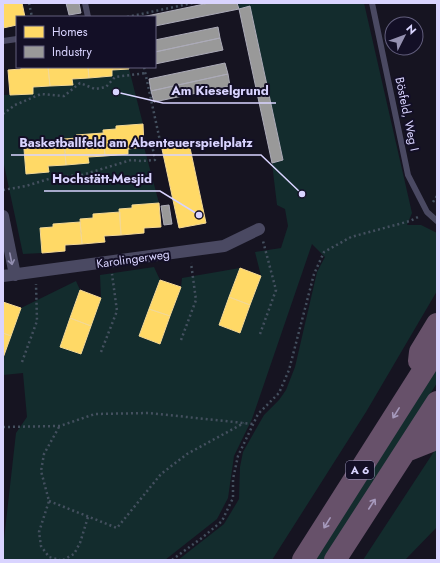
<svg xmlns="http://www.w3.org/2000/svg" width="440" height="563" font-family="Jost,sans-serif">
<style>
.green{fill:#132c2d}
.homes{fill:#ffd966;stroke:#f4d894}
.industry{fill:#999;stroke:#acabb8}
.lines{fill:none;stroke-linecap:round;stroke-linejoin:round}
.path{stroke:#44505f;stroke-width:2.5;stroke-dasharray:2 3;stroke-linecap:butt}
.lane{stroke:#4a4962;stroke-width:6}
.street{stroke:#4a4962;stroke-width:12}
.highway{stroke:#67516a;stroke-width:22}
.oneway{stroke:#928eb0}
.oneway2{stroke:#a699bc}
.labels{text-anchor:middle;dominant-baseline:central;stroke-width:4;stroke-linejoin:round;paint-order:stroke}
.shield{fill:#130f26;stroke:#9e99be;stroke-width:1}
.shield-label{font-size:11px;font-weight:bold;fill:#d9d4ff}
.street-label{font-size:12px;fill:#d9d4ff;stroke:#130f26}
.leader{fill:none;stroke:#d9d4ff;stroke-width:1.5}
.callout-dot{fill:#d9d4ff;stroke:#130f26;stroke-width:1.5}
.callout-label{font-size:13px;text-anchor:middle;font-weight:bold;fill:#d9d4ff;stroke:#130f26;stroke-width:4;stroke-linejoin:round;paint-order:stroke}
</style>
<rect width="100%" height="100%" fill="#161421"/>
<!-- green -->
<path class="green" d="M237,3h127l48,210 -5,12h14l16,8v58l-71,121 -94,148h-94l46,-36 15,-25 1,-32 3,-15 21,-37 15,-15 7,-10 9,-23 22,-95 8,-15 -13,-13 -60,175 -18,37 -6,42 -11,21 -52,41h-162v-12l13,-115 11,-16 -4,-44 -20,2v-17l18,-50 55,-27 4,9 -20,56 21,8 20,-56 -1,-23 54,-8 6,13 -20,56 20,8 21,-57 1,-9 58,-10 -21,57 21,8 21,-57 -6,-24 26,-4 7,-22 -3,-17 -8,-4 -5,-42 11,-3 -33,-153 -11,2z
M129,69l14,55 -27,2v3l-13,4 -26,2v3l-13,1v4l-27,2v3l-13,1 2,25 23,-2 -1,-6 40,-3v-6l40,-3v-5l16,-2 15,56 -27,5 -12,4 -27,2v4l-13,1v3l-27,2v3l-12,1 1,25 -19,1 -20,-94v-65l30,-1v-7l39,-2v-6l40,-3v-6z
M437,368v15l-113,177h-10z
M437,447v80l-32,33h-42z"/>
<!-- homes -->
<path class="homes" d="M3,3h19l3,14h-8v8l-14,3z
M21,67h27l2,19 -17,1v7l-23,1 -2,-25 13,-1z
M48,67h40l1,11 -17,1 1,6 -23,1z
M88,67h40l1,2 -17,1v6l-23,2z
M143,124l1,23 -16,2v5l-23,2 -2,-26 13,-1v-3z
M103,133l2,23 -17,1 1,6 -23,2 -2,-26 13,-1 -1,-3z
M64,143l2,22 -18,1 1,6 -23,2 -2,-25 13,-1v-3z
M189,143l17,80 -27,5 -17,-79z
M159,203l2,24 -17,1v5l-23,2 -2,-26 13,-1v-3z
M120,212l1,23 -17,1 1,6 -23,2 -2,-25 13,-1v-4z
M80,222l2,22 -17,1v6l-23,2 -2,-25 13,-1v-3z
M240,268l21,8 -11,29 -21,-8z
M160,280l21,7 -11,29 -21,-7z
M80,290l21,8 -10,28 -21,-8z
M229,297l21,8 -10,28 -21,-8z
M3,302l18,6 -10,28 -8,-3z
M149,309l21,7 -10,28 -21,-8z
M70,318l21,8 -10,28 -21,-7z
M3,333l8,3 -8,22z"/>
<!-- industry -->
<path class="industry" d="M66,3h13l2,10 -12,2z
M209,3h28l2,6 -84,17v-9h-13z
M250,6l33,154 -11,3 -33,-154z
M218,27l2,11 -65,14v-12z
M220,38l3,12 -68,14v-12z
M225,63l3,11 -77,17 -2,-12z
M228,74l2,12 -76,16 -3,-11z
M169,205l3,19 -8,1 -3,-19z"/>
<g class="lines">
<!-- path -->
<path class="path" d="M29,3l3,14
M127,17l66,-14
M3,114l12,-9 26,-11 23,2 16,-13 15,6 11,-2 9,-10 31,-4
M3,190l23,-4 29,-9 27,-2 49,-15 10,1 14,-1 -3,-15 7,-1 1,-3 -16,-74
M433,202l4,-6
M260,334l16,-44 -13,-49
M181,340l15,-40 -5,-37
M101,352l16,-41 -5,-37
M22,362l15,-41 -1,-37
M3,427l57,-1 35,-12 54,-1 104,11
M59,427l-15,27 -3,17 8,30 -10,31 2,14 8,11 11,3
M49,501l68,27 44,-54 26,-20 57,-31
M63,560l11,-6 6,-11 8,-26
M172,560l31,-23 19,-16 11,-23v-19l5,-23 20,-42 21,-21 10,-23 25,-96 10,-22 27,-15 59,-16 10,-5"/>
<!-- lane -->
<path class="lane" d="M85,3l3,14
M372,3l36,172 19,37 10,9
M3,41l14,-2"/>
<!-- street -->
<path class="street" d="M3,216l12,59
M3,276l221,-30 35,-17"/>
<!-- highway -->
<path class="highway" d="M419,361l1,-9 17,-28
M406,451l25,-10 6,-8
M303,560l134,-211
M335,560l102,-158"/>
</g>
<!-- one-way arrows -->
<defs><path id="oneway-shaft" d="M-6 0H5M1.5-3L5.5 0L1.5 3" fill="none" stroke-width="1.6" stroke-linecap="round" stroke-linejoin="round"/></defs>
<use class="oneway" href="#oneway-shaft" transform="translate(11 259) rotate(79)"/>
<g class="oneway2">
<use href="#oneway-shaft" transform="translate(396 413) rotate(122)"/>
<use href="#oneway-shaft" transform="translate(372 504) rotate(-57)"/>
<use href="#oneway-shaft" transform="translate(327 523) rotate(122)"/>
</g>
<g class="labels">
<!-- shield labels -->
<rect class="shield" x="346" y="461" width="28" height="18" rx="3"/>
<g class="shield-label">
<text x="360" y="470">A 6</text>
</g>
<!-- street labels -->
<g class="street-label">
<text transform="translate(407 114) rotate(78)">Bösfeld, Weg I</text>
<text transform="translate(133 259) rotate(-8)">Karolingerweg</text>
</g>
</g>
<!-- callouts -->
<path class="leader" d="M116 92L163 103H276M302 194L261 155H11M199 215L160 191H44"/>
<g class="callout-dot">
<circle cx="116" cy="92" r="4"/>
<circle cx="302" cy="194" r="4"/>
<circle cx="199" cy="215" r="4"/>
</g>
<g class="callout-label">
<text x="220" y="95">Am Kieselgrund</text>
<text x="136" y="147">Basketballfeld am Abenteuerspielplatz</text>
<text x="102" y="183">Hochstätt-Mesjid</text>
</g>
<!-- border -->
<rect width="440" height="563" fill="none" stroke="#d9d4ff" stroke-width="8"/>
<!-- legend -->
<rect x="16" y="16" width="140" height="52" fill="#130f26" stroke="#625e7d"/>
<rect x="24" y="26" width="20" height="12" fill="#ffd966" stroke="#625e7d"/>
<text x="52" y="36" font-size="12" fill="#d9d4ff">Homes</text>
<rect x="24" y="46" width="20" height="12" fill="#999999" stroke="#625e7d"/>
<text x="52" y="56" font-size="12" fill="#d9d4ff">Industry</text>
<!-- north arrow -->
<g transform="translate(404 36) rotate(48)"><circle r="19" fill="#130f26" stroke="#625e7d"/>
<path d="M0-3L7 15L0 10L-7 15Z" fill="#9591b1"/>
<text y="-6" font-size="11" font-weight="bold" text-anchor="middle" fill="#d9d4ff">N</text>
</g>
</svg>
